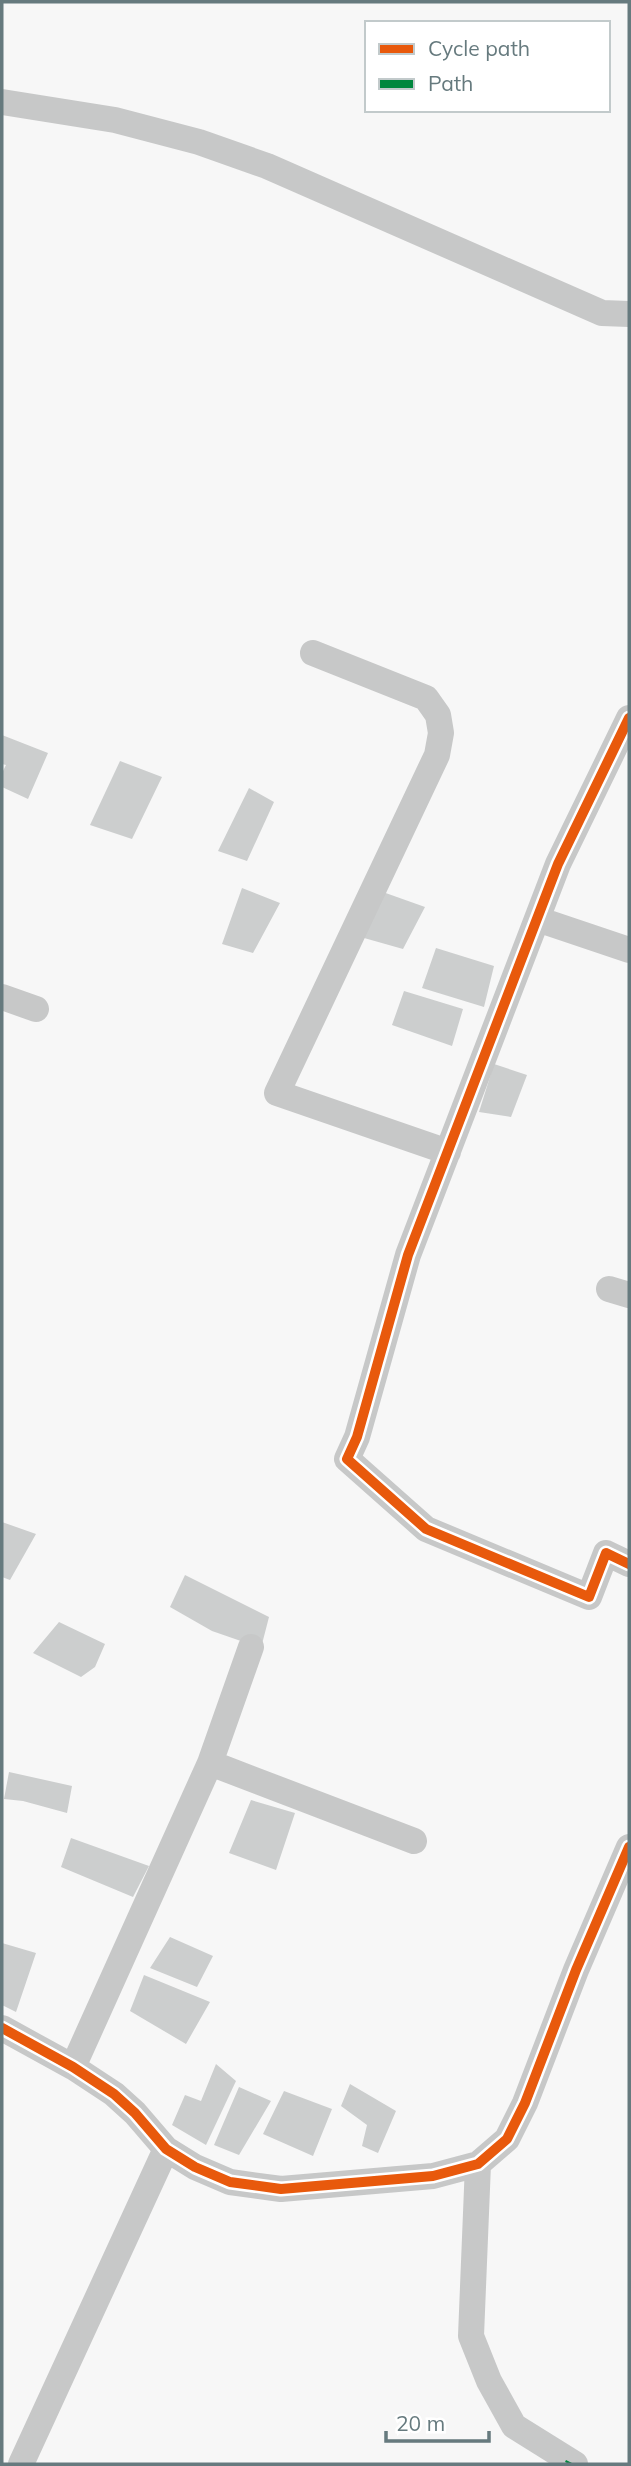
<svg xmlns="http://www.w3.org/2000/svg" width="631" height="2466" font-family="Mulish,sans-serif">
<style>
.building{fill:#cccece}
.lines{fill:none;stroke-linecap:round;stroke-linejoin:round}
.minor{stroke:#c7c8c8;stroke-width:26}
.quiet{stroke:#00873e;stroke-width:9;stroke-dasharray:18 9;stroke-linecap:butt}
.cycleway-casing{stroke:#fff;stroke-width:15}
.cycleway{stroke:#e8590c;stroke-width:10}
</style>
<rect width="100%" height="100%" fill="#f7f7f7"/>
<!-- building -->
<path class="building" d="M2,735l46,18 -20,46 -26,-12v-14l4,-8 -4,-1z
M120,761l42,16 -30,62 -42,-14z
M249,788l25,14 -27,59 -29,-10z
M242,888l38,15 -27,50 -31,-9z
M380,891l45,16 -22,42 -46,-13z
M436,948l58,18 -10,41 -62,-19z
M404,991l59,18 -11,37 -60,-21z
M494,1064l33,11 -16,42 -32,-5z
M2,1522l34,12 -26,46 -8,-3z
M185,1575l84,42 -8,31 -49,-17 -42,-24z
M59,1622l46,22 -10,23 -14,10 -48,-24z
M9,1772l63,14 -5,27 -44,-12 -19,-2z
M251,1800l44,13 -19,57 -47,-17z
M71,1838l78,28 -16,31 -72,-30z
M170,1937l43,19 -16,31 -47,-19z
M2,1943l34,10 -20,59 -14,-7z
M144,1975l66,27 -24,42 -56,-33z
M216,2064l20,17 -30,64 -34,-20 13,-30 16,6z
M350,2084l46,27 -18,42 -16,-7 5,-21 -26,-19z
M239,2087l32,14 -32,54 -25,-10z
M284,2091l48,18 -19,47 -50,-22z"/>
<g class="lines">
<!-- minor -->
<path class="minor" d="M2,102l113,18 84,22 68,24 335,147 27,1
M313,653l113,45 12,17 3,18 -4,22 -160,338 171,59
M629,718l-71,146 -150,391 -51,182 -10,22 79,70 163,68 17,-44 23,11
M537,919l92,31
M2,997l34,12
M609,1289l20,6
M210,1763l204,78
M2,2028l71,39 41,27 21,19 31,36 29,18 35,15 51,7 152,-13 45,-12 29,-25 18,-36 51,-133 53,-123
M73,2067l137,-304 41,-116
M478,2164l-7,172 18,45 25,45 61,38
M21,2464l145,-315"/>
<!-- quiet -->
<path class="quiet" d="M569,2464l1,-2"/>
<!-- cycleway casing -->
<g class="cycleway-casing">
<path id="cycleway" d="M629,718l-71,146 -150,391 -51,182 -10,22 79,70 163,68 17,-44 23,11
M2,2028l71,39 41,27 21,19 31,36 29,18 35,15 51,7 152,-13 45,-12 29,-25 18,-36 51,-133 53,-123"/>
</g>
<!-- cycleway -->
<use href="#cycleway" class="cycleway"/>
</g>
<!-- border -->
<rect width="631" height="2466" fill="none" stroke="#667a7e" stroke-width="7"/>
<!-- legend -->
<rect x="365" y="21" width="245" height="91" fill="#ffffff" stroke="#c2cacb" stroke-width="2"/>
<rect x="379" y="44" width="35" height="10" fill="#e8590c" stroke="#c2cacb" stroke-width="2"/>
<text x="428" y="56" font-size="21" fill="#667a7e">Cycle path</text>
<rect x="379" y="79" width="35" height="10" fill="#00873e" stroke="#c2cacb" stroke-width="2"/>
<text x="428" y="91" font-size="21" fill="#667a7e">Path</text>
<!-- scale -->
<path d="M386 2431v10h103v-10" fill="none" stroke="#667a7e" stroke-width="3.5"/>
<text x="396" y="2431" font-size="21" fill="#667a7e" stroke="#ffffff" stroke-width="5" paint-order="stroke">20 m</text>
</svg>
